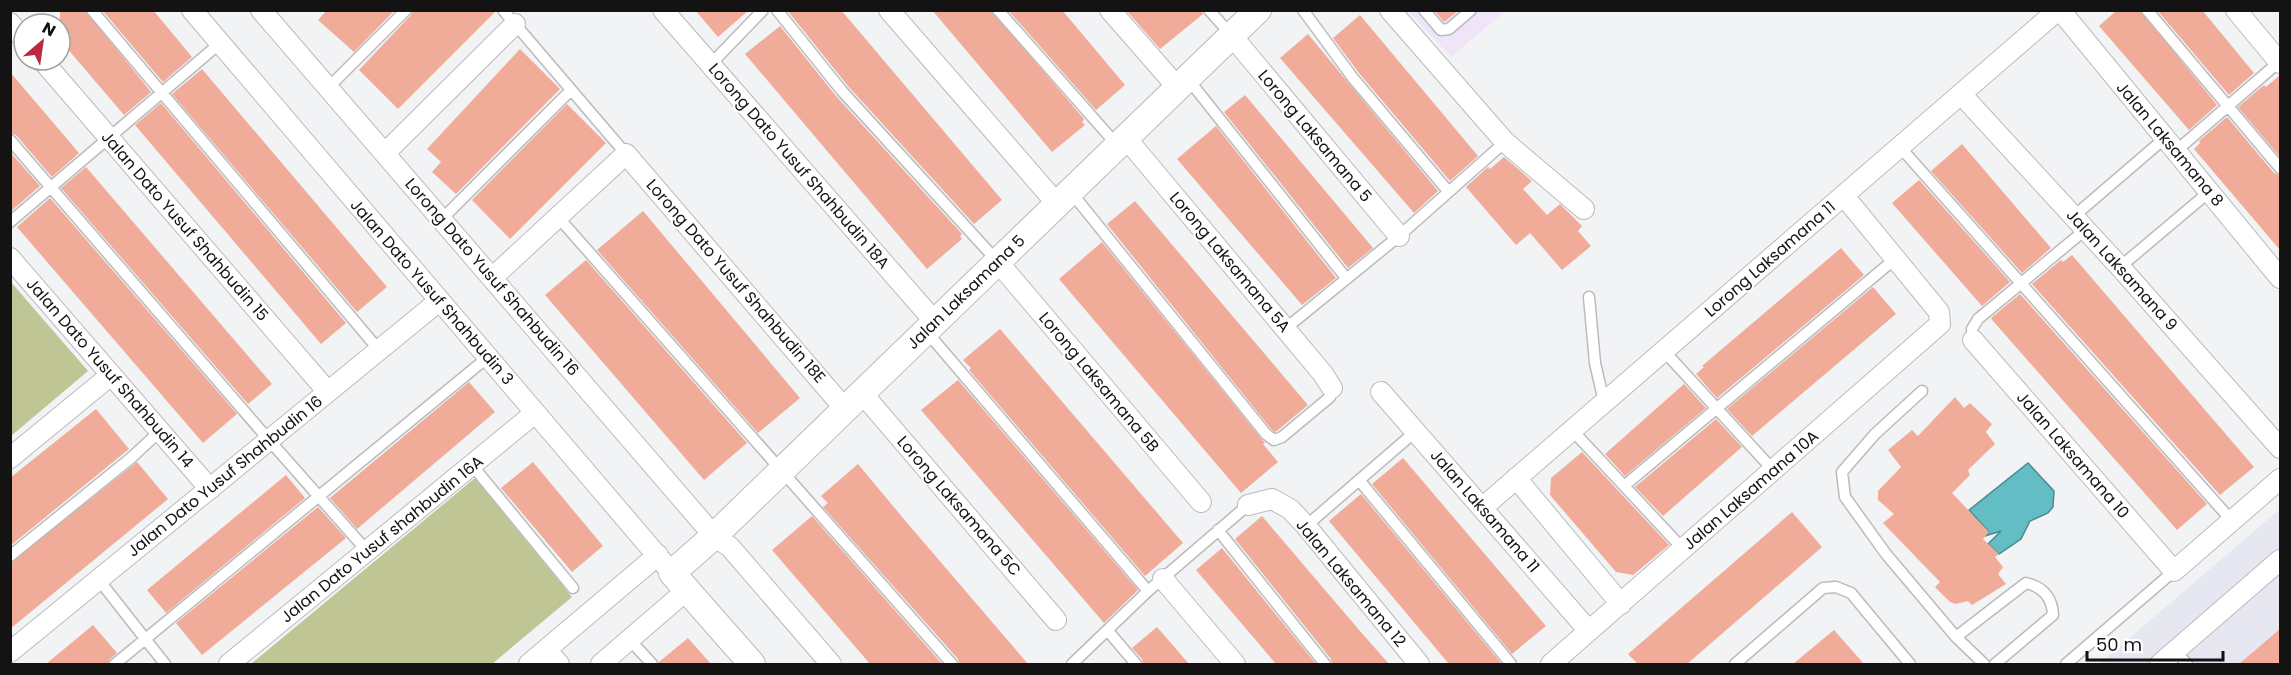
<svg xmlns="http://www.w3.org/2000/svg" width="2291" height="675" font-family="Poppins,sans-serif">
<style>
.commercial{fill:#f0e4f8}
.built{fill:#e6e7f0}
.green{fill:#bfc595}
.water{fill:#62bdc5;stroke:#4a8a90;stroke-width:1.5}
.building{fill:#f1ab99}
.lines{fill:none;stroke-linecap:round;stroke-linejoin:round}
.service-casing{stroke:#bbbbbe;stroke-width:13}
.minor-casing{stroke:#bbbbbe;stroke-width:22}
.tertiary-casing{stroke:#bbbbbe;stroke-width:28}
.service{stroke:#fff;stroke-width:10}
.minor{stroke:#fff;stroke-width:20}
.tertiary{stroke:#fff;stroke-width:26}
.labels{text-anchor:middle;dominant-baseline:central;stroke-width:4.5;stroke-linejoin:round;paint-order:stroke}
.street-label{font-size:16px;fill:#131314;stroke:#fff}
</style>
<rect width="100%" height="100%" fill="#f2f3f5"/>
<!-- commercial -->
<path class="commercial" d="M1408,11h97l-54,46z"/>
<!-- built -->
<path class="built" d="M2280,509v155h-181z"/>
<!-- green -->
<path class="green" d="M10,281l78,90 -77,65h-1z
M475,478l97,119 -80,67h-241z"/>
<!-- water -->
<path class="water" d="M2028,463l26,28 -1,16 -5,6 -18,8 -9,18 -22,15 -11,-10 13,-13 -16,5 4,-4 -20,-22z"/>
<!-- building -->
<path class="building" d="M60,10h25l66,82 -27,23 -64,-75z
M102,10h51l39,47 -29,25z
M327,10h68l-41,42 -36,-32z
M413,10l83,1 -98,98 -39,-39 52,-55z
M695,10h54l-31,27z
M787,10h54l161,190 -28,24 -126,-138z
M932,10h59l93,109 -2,3 3,3 -33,27z
M1008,10h54l63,75 -29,25z
M1126,10h76l1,4 -43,35z
M1434,10h25l-15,12z
M2117,10h23l77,95 -28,25 -90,-104z
M2157,10h45l52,63 -25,22z
M1360,15l118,141 -28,25 -91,-108 -26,-35z
M780,26l56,70 126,138 -2,2 2,3 -35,30 -182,-215z
M1308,34l130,157 -24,22 -134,-155z
M520,49l40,40 -104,105 -24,-22 9,-10 -14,-13z
M202,69l185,218 -30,25 -185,-218z
M10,72l69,81 -27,24 -36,-42 -6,-2z
M2280,75v82l-42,-50 26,-22 2,2z
M1245,95l128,153 -25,20 -124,-156z
M161,103l185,220 -25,21 -186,-219z
M567,104l39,39 -96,96 -38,-39z
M2227,117l47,56 6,2v75l-86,-101 6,-6 -1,-2z
M1216,126l120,152 -34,27 -125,-146z
M1962,144l89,104 -29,25 -91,-102z
M10,152l30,34 -30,26z
M1504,157l28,24 -9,8 24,26 13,-11 22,22 -4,5 13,15 -29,24 -32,-37 -14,12 -50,-58 22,-20 2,2z
M86,167l186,217 -24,20 -187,-216z
M1919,180l91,102 -28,24 -90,-103z
M50,198l187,216 -34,29 -186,-216z
M1135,201l173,204 -30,25 -3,2 -4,-3 -164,-205z
M643,211l157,187 -42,35 -161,-183z
M1102,242l163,201 -2,1 15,18 -37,31 -182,-214z
M1841,248l23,27 -147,123 -21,-24 8,-7 -2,-1z
M2072,255l182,212 -34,28 -188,-211 29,-24 2,2z
M586,260l161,183 -43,37 -159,-185z
M1873,287l23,27 -144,122 -25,-27z
M2020,294l187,210 -30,26 -184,-209 -2,-3z
M1000,329l183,214 -38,33 -176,-206 2,-2 -8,-8z
M958,380l180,210 -34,33 -183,-213z
M469,382l26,30 -138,117 -27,-31z
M1684,384l22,24 -81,68 -20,-22z
M1955,397l9,11 6,-5 22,21 -6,8 9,12 -27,26 2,5 -18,18 37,39 -6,7 16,15 -4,3 8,10 -5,7 8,10 -34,21 -4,-4 -12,3 -6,-2 -15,-15 5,-5 -57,-59 11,-9 -16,-14v-9l23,-24 -13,-17 24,-20 6,6z
M96,409l33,40 -119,97v-68z
M1716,419l26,28 -79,69 -28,-29z
M1582,452l87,93 -36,30 -17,-3 -66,-77 1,-17z
M1403,458l143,168 -34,28 -140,-170z
M137,462l31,37 -158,130v-66z
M533,462l70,84 -31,26 -71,-84z
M858,464l50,60 120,140h-69l-1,-5 -135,-152 5,-4 -7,-7z
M286,475l19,23 -139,115 -19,-23z
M1361,494l140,169 -2,1h-50l-120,-143z
M318,507l28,31 -144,117 -26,-32z
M1792,512l30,35 -135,117h-49l-10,-10z
M812,516l130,148h-72l-98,-114z
M1262,516l98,115 29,33h-57l-1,-5 -96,-120z
M1222,548l94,116h-40l-80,-94z
M93,625l24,28 -7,6 -2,5h-62z
M1157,627l20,23 12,14h-46l-1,-5 -10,-11z
M2280,629v35h-41z
M1834,630l30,34h-71l24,-20z
M688,638l23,26h-52v-2z"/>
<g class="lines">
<!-- service casing -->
<g class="service-casing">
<path id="service" d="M92,10l287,340
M503,10l123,144
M777,10l65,81 156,171
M998,10l119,135
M1209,10l23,26
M1303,10l50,68 95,113
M1424,10l17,20 8,-1 22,-19
M2147,10l133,158
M710,65l53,-55
M1188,79l158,199
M328,88l78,-78
M10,140l259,300 98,111
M1900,147l332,374
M2176,151l104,-90
M1071,192l195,242 8,6 8,-3 48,-40 2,-9
M558,217l394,447
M2073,217l92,-79
M442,219l129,-129
M10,222l209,-178
M2120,267l89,-75
M1589,297l6,66 9,39
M1285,329l114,-93 106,-94
M926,331l222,260
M1973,340l-1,-11 6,-10 107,-89
M1664,351l110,120
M1922,391l-47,43 -33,38 3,25 41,57 70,83 28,27
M1572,430l111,119
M472,465l101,123
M1359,480l152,184
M1624,486l272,-228
M1306,526l110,-95
M1218,530l107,134
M10,556l121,-98 29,-27
M99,580l66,84
M1108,631l28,33
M1956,637l70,-54c17,4 26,14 27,32l-58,49
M630,640l22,24
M2175,651l12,13
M115,664l373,-307
M1072,664l76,-73 100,-86
M1735,664l88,-76 13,-1 15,6 59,71
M2066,664l108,-93"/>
</g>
<!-- minor casing -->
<g class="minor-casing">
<path id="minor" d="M192,10l480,563
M261,10l453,526 16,11 101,117
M663,10l272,312
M889,10l169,195
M1110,10l68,78
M1390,10l115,132 79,67
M2060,10l220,268
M2236,10l44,53
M10,23l14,16
M1232,36l167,200
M42,60l286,332
M1961,94l159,173 160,181
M1126,138l197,236 9,14
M385,153l130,-129
M10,258l200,231
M998,262l203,240
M493,277l133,-123 219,255
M1973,340l201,231 106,-92
M861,392l195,228
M1381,392l208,239
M10,458l101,-83
M1516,478l105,126
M1248,505l24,-6 18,10 16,17 113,138
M1482,508l576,-498
M1163,579l72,85
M546,650l13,14
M10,652l429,-351
M229,664l306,-251
M529,664l129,-109
M601,664l86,-74
M1551,664l389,-340 -1,-12 -95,-116
M2160,664l120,-104"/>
</g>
<!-- tertiary casing -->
<g class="tertiary-casing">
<path id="tertiary" d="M752,664l-80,-91 42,-37 544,-526"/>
</g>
<!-- service -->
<use href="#service" class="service"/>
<!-- minor -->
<use href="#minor" class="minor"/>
<!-- tertiary -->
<use href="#tertiary" class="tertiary"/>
</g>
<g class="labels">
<!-- street labels -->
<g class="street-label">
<text transform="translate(1315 136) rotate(50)">Lorong Laksamana 5</text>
<text transform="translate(2170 144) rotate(50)">Jalan Laksamana 8</text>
<text transform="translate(799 166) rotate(49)">Lorong Dato Yusuf Shahbudin 18A</text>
<text transform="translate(185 226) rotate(49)">Jalan Dato Yusuf Shahbudin 15</text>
<text transform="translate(1770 259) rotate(-41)">Lorong Laksamana 11</text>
<text transform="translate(1230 262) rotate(50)">Lorong Laksamana 5A</text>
<text transform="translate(2122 270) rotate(48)">Jalan Laksamana 9</text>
<text transform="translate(492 277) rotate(49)">Lorong Dato Yusuf Shahbudin 16</text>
<text transform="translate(736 281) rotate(49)">Lorong Dato Yusuf Shahbudin 18E</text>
<text transform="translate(432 292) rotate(49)">Jalan Dato Yusuf Shahbudin 3</text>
<text transform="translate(966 292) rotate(-44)">Jalan Laksamana 5</text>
<text transform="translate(110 373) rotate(49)">Jalan Dato Yusuf Shahbudin 14</text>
<text transform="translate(1099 382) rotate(50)">Lorong Laksamana 5B</text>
<text transform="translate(2073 455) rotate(49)">Jalan Laksamana 10</text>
<text transform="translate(225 476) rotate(-39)">Jalan Dato Yusuf Shahbudin 16</text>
<text transform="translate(1751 490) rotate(-41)">Jalan Laksamana 10A</text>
<text transform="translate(959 506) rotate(49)">Lorong Laksamana 5C</text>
<text transform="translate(1485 511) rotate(49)">Jalan Laksamana 11</text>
<text transform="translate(382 539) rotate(-39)">Jalan Dato Yusuf shahbudin 16A</text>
<text transform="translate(1351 583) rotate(50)">Jalan Laksamana 12</text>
</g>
</g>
<!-- border -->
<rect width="2291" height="675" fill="none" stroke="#131314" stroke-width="24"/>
<!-- north arrow -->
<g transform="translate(42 42) rotate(29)"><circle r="28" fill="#ffffff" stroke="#a1a1a1" stroke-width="1.5"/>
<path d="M0-4.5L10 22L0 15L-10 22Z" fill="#ba2940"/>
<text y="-9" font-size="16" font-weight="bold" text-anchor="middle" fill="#131314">N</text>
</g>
<!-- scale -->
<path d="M2087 651v9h136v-9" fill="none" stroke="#131314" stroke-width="3"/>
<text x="2096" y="651" font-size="18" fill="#131314" stroke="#ffffff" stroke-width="4.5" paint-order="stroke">50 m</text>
</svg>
